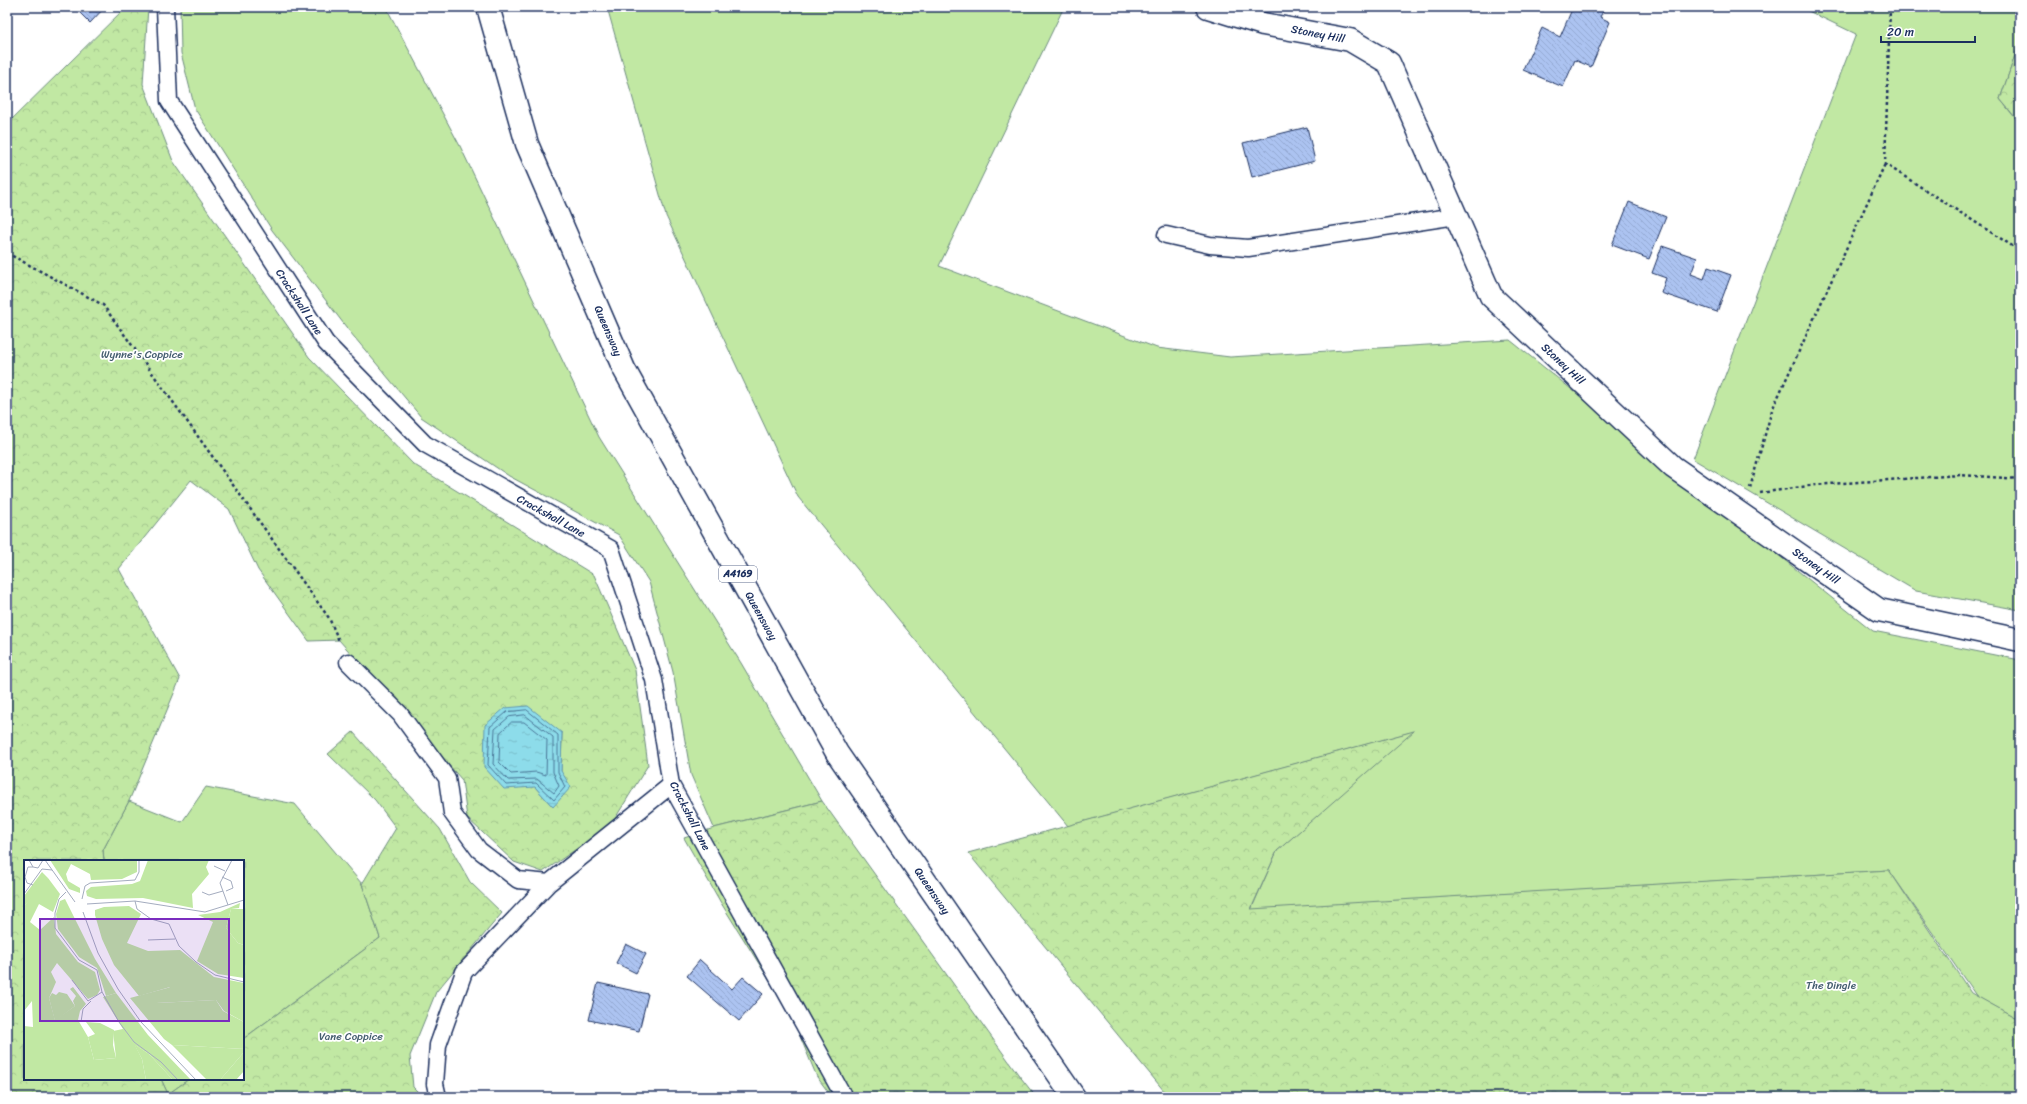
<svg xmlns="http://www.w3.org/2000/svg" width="2027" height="1104" font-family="Sriracha,sans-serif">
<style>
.green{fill:#c1e8a3;stroke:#6e8c80}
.forest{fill:url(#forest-crowns);stroke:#6e8c80;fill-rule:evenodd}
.water{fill:url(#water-ripples);stroke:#5f97b2}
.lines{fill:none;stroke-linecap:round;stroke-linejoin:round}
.shore{stroke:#497496;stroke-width:1}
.building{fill:url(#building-back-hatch);stroke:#1b2f5e}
.service-casing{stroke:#1b2f5e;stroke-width:19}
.minor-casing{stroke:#1b2f5e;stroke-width:25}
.primary-casing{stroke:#1b2f5e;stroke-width:25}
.path{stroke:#1b2f5e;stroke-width:2.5;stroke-dasharray:3 3;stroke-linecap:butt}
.service{stroke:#fff;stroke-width:16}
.minor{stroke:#fff;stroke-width:22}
.primary{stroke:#fff;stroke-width:22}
.labels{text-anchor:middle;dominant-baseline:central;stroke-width:3.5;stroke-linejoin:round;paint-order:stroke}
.shield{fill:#fff;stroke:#5f6d8e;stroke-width:1}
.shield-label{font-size:10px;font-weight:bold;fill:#1b2f5e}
.street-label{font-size:11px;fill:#1b2f5e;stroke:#fff}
.park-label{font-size:11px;fill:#445d6f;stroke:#fff}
.inset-road{fill:none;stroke:#a4acbf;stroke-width:1}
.view{fill:#7b2cbf;fill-opacity:0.15;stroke:#7b2cbf;stroke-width:2}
.inset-edge{fill:none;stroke:#1b2f5e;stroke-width:2}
</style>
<defs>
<pattern id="forest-crowns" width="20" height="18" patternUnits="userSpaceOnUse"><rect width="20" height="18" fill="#c1e8a3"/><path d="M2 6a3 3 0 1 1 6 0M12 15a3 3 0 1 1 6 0" fill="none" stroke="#a5c78f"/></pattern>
<pattern id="water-ripples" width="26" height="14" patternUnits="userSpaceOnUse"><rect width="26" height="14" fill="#8ddcea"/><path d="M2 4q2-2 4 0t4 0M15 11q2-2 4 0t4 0" fill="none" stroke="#79bdcb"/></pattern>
<pattern id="building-back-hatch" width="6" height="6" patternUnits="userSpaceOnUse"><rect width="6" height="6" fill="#acc3f1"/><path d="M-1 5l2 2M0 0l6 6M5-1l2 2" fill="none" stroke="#93a8d1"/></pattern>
</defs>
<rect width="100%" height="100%" fill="#fff"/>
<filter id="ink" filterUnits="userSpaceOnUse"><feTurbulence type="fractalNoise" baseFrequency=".025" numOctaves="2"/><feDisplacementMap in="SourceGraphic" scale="8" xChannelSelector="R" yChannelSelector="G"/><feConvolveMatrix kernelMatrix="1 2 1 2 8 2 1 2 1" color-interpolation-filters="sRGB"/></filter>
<g filter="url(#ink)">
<!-- green -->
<path class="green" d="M180,7h206l74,139 139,291 142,226 81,138 -108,27 -23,-53 -18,-103 -24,-90 -30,-47 -110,-59 -88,-59 -71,-85 -78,-102 -77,-121 -14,-56z
M607,7h457l-125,259 218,82 73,9 280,-17 363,291 147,29v360l-43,-23 -88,-127 -638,40 26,-59 131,-118 -340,93 -270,-329 -132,-281z
M1800,7h220v34l-20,58 20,25v486l-104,-19 -223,-132 163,-425z
M206,787l89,17 67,80 18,54 -137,101v-178h-139l-1,-11 26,-49 53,21z
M161,1079h28l-21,15z"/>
<!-- forest -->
<path class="forest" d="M126,7h22l-5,77 30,77 136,196 104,107 181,111 41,95 13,95 -37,60 -68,47 -29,-10 -47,-44 -5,-38 -123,-140 -30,1 -51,-71 -29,-61 -38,-29 -72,89 61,110 -51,122 -26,49 1,11h-79v218h136l7,15 21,-15h54v-40l137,-101 -18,-54 34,-56 -21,-28 -47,-46 25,-22 87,97 30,53 32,31 -66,79 -26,64 3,31 10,10h-416v-973zM562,733l-1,38 -8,36 -18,-20z
M2020,41v82l-20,-24z
M1414,731l-137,120 -26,58 638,-39 82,123 49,27v77h-851l-201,-244z
M822,801l196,273 18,23h-204l-15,-20 -26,-62 -70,-112 -37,-65 30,-10z"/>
<!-- water -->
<path class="water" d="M528,706l34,27 -1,38 10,16 -18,20 -18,-20 -31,2 -20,-22 1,-42 20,-17z"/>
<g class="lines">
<!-- shore -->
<path class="shore" d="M527,710l31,25v37l7,15 -11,13 -18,-17 -30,2 -18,-20 2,-38 17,-15z
M525,715l28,22v35l6,14 -5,7 -17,-14 -29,1 -15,-16 2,-35 14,-12z
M512,722h12l23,18 -1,35 -10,-3 -25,2 -12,-12 1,-29z"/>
</g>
<!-- building -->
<path class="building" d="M74,7h31l-15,16z
M1573,7h32l-5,10 10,5 -19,45 -16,-7 -12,27 -40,-17 19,-42 18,9z
M1307,127l8,34 -63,16 -9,-34z
M1629,202l37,15 -17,42 -37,-14z
M1662,246l35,12 -6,16 13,5 4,-12 23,8 -14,37 -56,-19 5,-15 -14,-5z
M626,944l20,10 -10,19 -20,-10z
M700,960l32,29 11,-12 20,17 -24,27 -52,-45z
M598,983l50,11 -9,37 -50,-11z"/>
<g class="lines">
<!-- service casing -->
<g class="service-casing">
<path id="service" d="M165,7l4,94 157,242 99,101 186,105 43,131 17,105 173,312
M1166,235l44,10 38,3 208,-32
M348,662l52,52 47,64 5,35 27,37 39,30 31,3 122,-98
M438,1097l-3,-13 3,-39 26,-73 85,-89"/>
</g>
<!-- minor casing -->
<g class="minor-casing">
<path id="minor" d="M1208,7l55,17 87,16 39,23 102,233 182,171 206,143 141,30"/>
</g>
<!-- primary casing -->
<g class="primary-casing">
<path id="primary" d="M488,7l39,137 97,225 213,384 237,344"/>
</g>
<!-- path -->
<path class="path" d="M1890,7l-5,157 135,87
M7,253l96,52 226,313 10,23
M1750,488l22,-78 113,-246
M1760,493l55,-8 145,-10 60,4"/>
<!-- service -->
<use href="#service" class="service"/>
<!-- minor -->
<use href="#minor" class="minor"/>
<!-- primary -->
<use href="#primary" class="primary"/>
</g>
</g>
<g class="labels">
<!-- shield labels -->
<rect class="shield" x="719" y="566" width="38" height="16" rx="3"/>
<g class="shield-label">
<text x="738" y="574">A4169</text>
</g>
<!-- street labels -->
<g class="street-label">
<text transform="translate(1318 34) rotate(11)">Stoney Hill</text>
<text transform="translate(299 302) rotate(57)">Crackshall Lane</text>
<text transform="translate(608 331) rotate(67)">Queensway</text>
<text transform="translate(1563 364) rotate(43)">Stoney Hill</text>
<text transform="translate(551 516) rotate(29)">Crackshall Lane</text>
<text transform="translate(1816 566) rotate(35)">Stoney Hill</text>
<text transform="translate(761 616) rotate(61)">Queensway</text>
<text transform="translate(690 816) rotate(63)">Crackshall Lane</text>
<text transform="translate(932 891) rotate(56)">Queensway</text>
</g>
<!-- park labels -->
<g class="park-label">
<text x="142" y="354">Wynne's Coppice</text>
<text x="1831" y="985">The Dingle</text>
<text x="351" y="1036">Vane Coppice</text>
</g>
</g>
<!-- overview -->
<g transform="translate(24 860)">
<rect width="220" height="220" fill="#fff"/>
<path d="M26,0h87v12l-15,7 -31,1 -1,-6 -19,-10 -5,10 2,7 12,7v5l-11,-4zM124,0h61l-3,7 3,7 -17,20 1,14 -50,-10 -47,1 -9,-3 -1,-5 5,-4 41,-3 8,-3zM18,12l6,6 -1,5 -23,23v-10zM41,39l30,60 21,34 -10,3 -9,-28 -18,-11 -21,-28 -2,-15 4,-13zM216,43l-1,5 -8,1 -5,19 12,15 6,2v33l-26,-4 -21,-13 16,-39 -15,-7 22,-3zM105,46l12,8 -14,29 21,8 32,-1 34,27 30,6v39l-20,-11 -8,-11 -60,3 14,-16 -31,9 -25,-31 -12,-26 -7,-24v-5l9,-3zM35,132l8,2 8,12 -20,15 -6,-23 3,-5 4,2zM62,162l14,1 14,7 -1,15 3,13 -22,2 -6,-23 7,-3zM110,184l15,10 24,26h-27l-4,-21zM148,185l72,4v3l-24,28h-13z" fill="#c1e8a3"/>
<path d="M24,18l12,16 -7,18 -14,-8 -9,18 10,8 14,-13 2,17 22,28 17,10 5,18 -3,5 -9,4 -31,-36 -6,9 5,10 -7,16 6,22 20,-14 -2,-5 3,-5 -6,-7 3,-2 13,17 -6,7 -2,9 10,17 6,23 22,-2 -3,-27 10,-2 -20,-32 13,-4 32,42 43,45h-18l-24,-26 -14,-9 7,14 4,21h-122v-54l9,1 -1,-26 -8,10v-105zM207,49h13v36l-6,-2 -12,-15zM147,127l-14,16 59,-3 7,11 21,11v27l-72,-4 -8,-6 -34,-41zM220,192v19l-8,9h-16z" fill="#c1e8a3"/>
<path class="inset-road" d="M5,0l4,7 5,1 5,-8M21,0l30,42M190,6l11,5M198,17l9,4 2,7 -7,3M9,25l-6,-2 -2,-6 3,-10h5M42,32l-7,7 -4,14v15l24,32 18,10 5,22 17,30 15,20 27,20 17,18M178,32l7,3 14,-4M0,34l18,-25 10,1M58,39l3,-13 5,-3 45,-3 4,-8v-12M111,41l2,8 14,10 18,5 10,22 17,16 19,13 29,7M63,44l48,-3 70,11 39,-12M204,45l-8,-22 12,-23M59,52l15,41 20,36 23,33 55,58M124,80l27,-1M48,120l16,21 14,-9M57,162l2,-13 8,-8"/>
<path class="view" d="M16,59h189v102h-189z"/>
<rect width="220" height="220" class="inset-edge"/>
</g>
<!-- margin -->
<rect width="2027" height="1104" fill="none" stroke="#fff" stroke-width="24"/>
<rect x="12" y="12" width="2003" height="1080" fill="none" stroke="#1b2f5e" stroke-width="1.5" filter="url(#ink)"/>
<!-- scale -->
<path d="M1881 36v6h94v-6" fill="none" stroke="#1b2f5e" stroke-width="2"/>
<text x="1887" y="36" font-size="12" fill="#1b2f5e" stroke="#ffffff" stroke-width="3" paint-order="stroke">20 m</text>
</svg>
